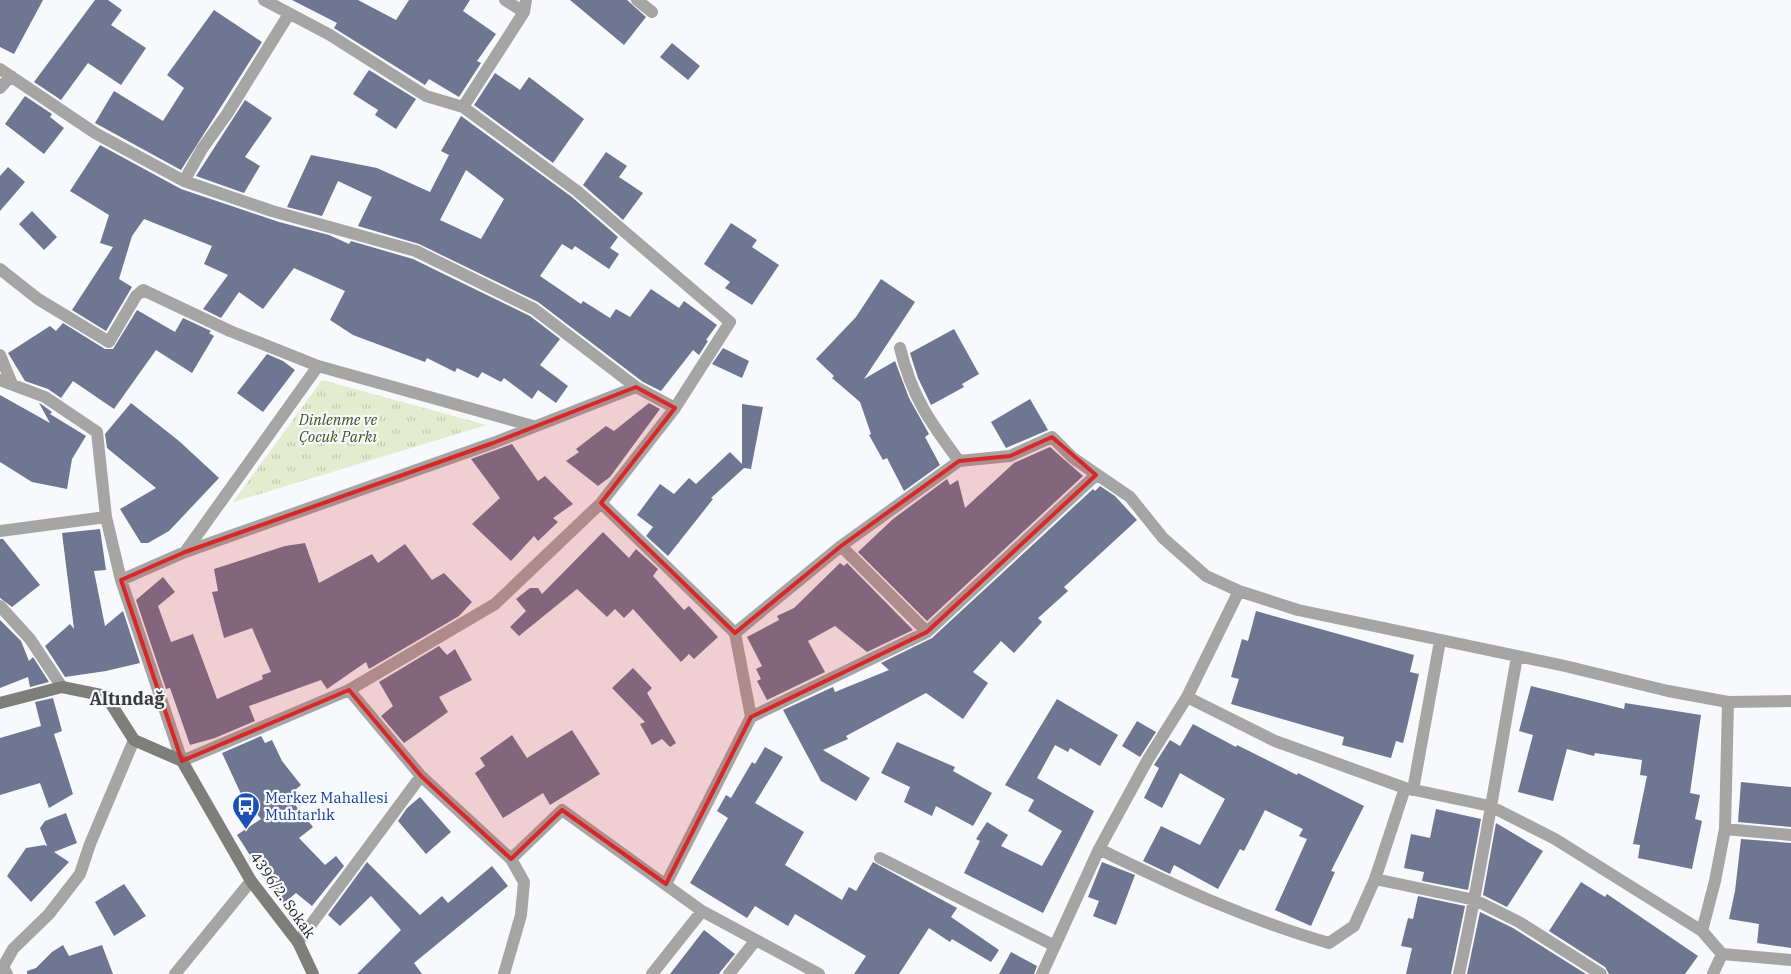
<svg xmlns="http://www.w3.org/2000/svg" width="1791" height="974" font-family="'IBM Plex Serif',serif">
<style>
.grass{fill:url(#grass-tufts)}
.building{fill:#6e7691;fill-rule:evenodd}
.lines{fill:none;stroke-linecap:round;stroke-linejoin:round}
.street{stroke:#a6a5a4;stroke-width:12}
.secondary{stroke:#7e7e7b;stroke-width:12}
.marked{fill:#d62828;fill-opacity:0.2;stroke:#d62828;stroke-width:4;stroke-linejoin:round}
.labels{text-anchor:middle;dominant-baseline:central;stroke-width:4.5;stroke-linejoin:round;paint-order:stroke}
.park-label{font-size:15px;font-style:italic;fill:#485120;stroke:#f7f9fd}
.transit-label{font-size:15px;fill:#164399;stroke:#f7f9fd;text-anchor:start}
.street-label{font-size:15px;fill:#28282a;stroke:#f7f9fd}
.quarter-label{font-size:18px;font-weight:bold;fill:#3a3b3e;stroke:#f7f9fd}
</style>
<defs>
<pattern id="grass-tufts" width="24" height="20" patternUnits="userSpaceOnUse" patternTransform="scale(1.25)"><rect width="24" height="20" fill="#e4ebcf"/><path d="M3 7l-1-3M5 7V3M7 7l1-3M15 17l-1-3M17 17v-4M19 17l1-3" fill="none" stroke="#c4cab2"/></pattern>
</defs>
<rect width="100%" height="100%" fill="#f7f9fd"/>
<!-- grass -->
<path class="grass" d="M322,380l165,45 -254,77z"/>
<!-- building -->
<path class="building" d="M0,0h43l-29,54 -14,-7z
M95,0h13l14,10 -11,15 35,23 -25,37 -33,-22 -27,37 -27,-18z
M292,0h66l38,20 13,-20h61l-7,11 33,23 -19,27 4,2 -22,34 -30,-18 -4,6 -91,-57 3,-5z
M570,0h57l19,17 -22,28z
M214,10l48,32 -81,128 -86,-47 19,-32 49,30 21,-33 -17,-13z
M672,43l28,23 -12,14 -28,-23z
M369,70l47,29 -20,30 -21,-14 3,-5 -25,-16z
M495,73l25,17 9,-13 55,42 -31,44 -79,-58z
M25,96l27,18 -2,3 14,11 -20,26 -39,-30z
M245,100l27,18 -27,39 15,9 -16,27 -48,-17z
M461,116l111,81 46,40 -8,11 9,6 -10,15 -34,-23 -3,4 -10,-6 -22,32 41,28 2,-3 27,17 6,-9 14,8 21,-28 28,19 5,-7 33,24 -11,15 2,1 -9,14 -6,-5 -32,41 -18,-9 -105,-80 -119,-58 -61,-18 14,-29 -34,-16 -16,35 -35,-9 24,-52 66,13 53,24 19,-37 -8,-4zM466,170l38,29 -23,40 -41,-19z
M100,145l81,44 98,33 50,13 20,9 2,-3 62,18 117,57 30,23 -20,26 28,21 -12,17 -18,-13 -6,9 -28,-21 -3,4 -19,-10 -4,6 -21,-10 -2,4 -28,-14 -2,4 -72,-27 -23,-15 15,-29 -51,-23 -31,41 -24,-17 -18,26 -18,-9 25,-34 -24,-11 8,-18 -68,-27 -12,17 -13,43 13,8 -26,44 -34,-21 41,-63 -13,-4 9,-28 -39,-24z
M606,152l21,14 -8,11 24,16 -20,27 -40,-35z
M8,167l17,15 -25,29v-35z
M32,211l25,26 -13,13 -25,-26z
M731,223l26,17 -5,7 27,18 -27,40 -27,-17 5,-6 -26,-18z
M881,279l34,23 -51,77 31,-18 14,37 20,36 -4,3 15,28 -36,26 -17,-33 -4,2 -14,-25 2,-1 -11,-32 -28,-24 2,-2 -18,-17 40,-42z
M137,310l38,22 8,-14 28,13 -2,2 5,3 -22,37 -36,-23 -42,59 -41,-28 -12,17 -13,-9 -23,-8 -17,-28 42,-27 6,5 7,-8 42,26h8z
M954,329l25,45 -17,10 2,3 -33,18 -13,-27 -8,-25z
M723,348l26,13 -7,17 -30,-14z
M267,354l16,7 12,9 -32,42 -26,-19z
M0,395l50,28 -11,-20 2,1 11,8 -2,2 36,22 -14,23 -5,30 -35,-7 -32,-20z
M1030,399l18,31 -42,18 -15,-26z
M131,403l48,38 40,37 -50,53 -21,12h-7l-21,-34 36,-21 -49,-40 -2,-14z
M649,403l11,6 -50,68 -12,9 -32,-25 13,-9 -3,-3 30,-23 8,5z
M742,404l21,3 -12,62 -7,-1 -33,30 2,1 -45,57 -22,-20 7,-9 -16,-12 23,-31 14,10 15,-16 7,6 34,-32 12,12z
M512,444l26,37 7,-5 28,28 -20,14 5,4 -20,19 -4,-5 -23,25 -39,-37 28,-26 -29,-39z
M1050,447l33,29 -156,145 -69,-69 35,-33 54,-40 3,6 8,-5 7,28 49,-45z
M1100,486l15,10 22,24 -73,67 4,4 -30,27 4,4 -28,31 -13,-12 -28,31 15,11 -25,36 -37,-26 -80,43 2,3 -25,11 47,28 -14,23 -35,-20 -38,-71 50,-23 2,5 54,-22 -8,-7 51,-25 161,-149 2,2z
M100,529l6,41 -12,1 11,55 18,-15 17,52 -34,8 -41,6 -20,-31 25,-22 4,5 -12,-96z
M603,532l26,26 7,-9 22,20 -5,7 31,34 5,-4 29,31 -24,22 -5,-5 -8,8 -48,-53 -9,9 -9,-9 -8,8 -30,-28 -58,47 -9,-9 16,-16 -10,-12 14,-11h8l4,6z
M0,539h3l37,46 -28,22 -12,-9z
M305,543l14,40 53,-29 6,9 27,-19 27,36 12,-7 28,29 -13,14 -90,53 -3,-7 -39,27 -6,-9 -72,26 6,15 -40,17 -25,7 -20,-57 -4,1 -30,-89 27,-23 12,15 -17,14 13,36 22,-8 24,65 46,-20 -1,-4 9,-3 -19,-44 -28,10 -12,-46 6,-1 -4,-22 71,-23z
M840,563l4,3 3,-3 66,67 -46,22 -32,-26 -27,15 17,31 -58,28 -10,-19 4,-2 -5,-10 6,-3 -15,-29 32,-17 -2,-4 17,-8z
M1256,611l158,44 -4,17 9,2 -11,49 -5,20 -7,-2 -5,17 -49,-13 2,-8 -113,-33 8,-25 -8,-2 11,-38 6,2z
M0,620l21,21 8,20 4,-4 16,25 -19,5 -2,-10 -28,11z
M439,646l8,9 8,-6 17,31 -33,17 9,15 -44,31 -23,-27 12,-10 -14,-24z
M633,668l19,20 -5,5 29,50 -6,4 -8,-8 -10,6 -12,-21 5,-2 -33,-34z
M1531,686l93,23 1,-6 76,12 -11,78 10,2 -5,24 7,2 -10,48 -54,-11 2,-13 -7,-1 14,-68 -7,-1 2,-15 -47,-7 -1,3 -27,-7 -14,52 -35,-9 15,-57 -14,-4z
M53,698l9,33 -8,3 19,60 -24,14 -9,-25 -40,12v-57l41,-12 -6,-24z
M1057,699l61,36 -18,31 -30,-18 -2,4 -13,-7 -18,33 57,33 -51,102 -79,-40 16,-32 -4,-2 11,-17 21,13 -7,11 41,20 20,-35 -34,-20 6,-11 -29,-15z
M1137,721l19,11 -16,25 -18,-11z
M1193,724l43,23 1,-2 60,30 1,-2 66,33 -33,65 4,1 -24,54 -36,-16 32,-71 -8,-3 4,-7 -38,-19 -21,41 -4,-2 -22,40 -44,-24 -4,9 -27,-13 18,-35 39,19 25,-46 -45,-26 -18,35 -18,-10 15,-30 -5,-3 16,-25 10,6z
M572,730l28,44 -50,31 -7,-12 -40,25 -28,-45 10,-7 -5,-8 32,-23 15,23z
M261,736l4,7 7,-3 10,21 19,24 -13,11 25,31 -14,11 26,27 11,-9 8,10 -32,40 -16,-13 -12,10 -13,-15 -34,-53 24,-16 -20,-25 -19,-41z
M897,742l58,25 -2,4 39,22 -19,33 -37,-20 -4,10 -28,-14 6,-15 -29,-14z
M765,747l18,10 -28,46 49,29 -19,33 57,35 7,-13 7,4 17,-29 84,46 -6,9 48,33 -8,12 -39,-23 -2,3 -21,-14 -30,46h-45l12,-18 -71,-42 -7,12 -33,-20 -8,12 -57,-35 38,-65 -11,-7 9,-16 5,3 21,-36 3,2z
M1741,782l50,5v40l-53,-5z
M420,797l31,35 -25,22 -28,-33 9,-13z
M1436,809l45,10 -13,71 -46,-9 2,-9 -20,-4 7,-34 19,4z
M66,813l11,30 -23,9 15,10 -38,40 -24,-26 19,-28 18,-3 3,1 -7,-18 5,-7z
M1496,823l47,28 -36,56 -24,-12z
M1741,839l50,4v105l-34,-5 2,-19 -30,-5 6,-28z
M367,862l53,53 22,-19 6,7 44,-37 16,20 -94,77 8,11h-65l44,-44 -30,-34 -31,30 -12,-11z
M1102,862l33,13 -19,50 -23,-9 6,-15 -11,-4z
M1581,882l24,15 2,-3 91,62 -13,18h-76l-4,-7 -56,-36z
M124,884l22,32 -32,20 -19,-34z
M1418,896l47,10 -14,68h-45l6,-26 -11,-2 7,-28 5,1z
M1480,912l33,16 73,46h-119z
M704,930l31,24 -14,17 -2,3h-49z
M63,945l6,11 33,-11 11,29h-86v-3l9,-3 16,-16z
M1011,952l26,14 -3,8h-35z"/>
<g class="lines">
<!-- street -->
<path class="street" d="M264,0l66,35 96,61 37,11 114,84 153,131 -55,86 -74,95 -106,101 -146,86
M637,0l15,12
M524,12l2,-12
M0,69l95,64 89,48 88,30 144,40 118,58 102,78 39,21
M0,88l11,-12
M463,107l61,-95 -19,-12
M184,181l18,-32 25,-35 62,-100
M0,269l38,30 71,43 27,-46 7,-6 87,41 88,35 -133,186
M900,348c12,49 30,74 59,113
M0,355l12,29
M318,366l215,60
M0,380l45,17 52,35 9,85 15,63 61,181 167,-71 72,86 90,83 13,23 -3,33 -17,59
M601,503l134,130 16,84 -85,167
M0,531l106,-14
M841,546l86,86
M121,580l64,-28 308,-109 143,-56
M0,606l30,33 32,48
M735,633l106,-87 118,-85 51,-5 42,-19 21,21 57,39 33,41 43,38 33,15 59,19 267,56 103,25 60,11 63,-1
M1187,697l88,44 130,47 85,18 65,33 147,92
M751,717l176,-85 169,-157
M1413,790l27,-149
M1725,829l66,6
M1099,849c75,37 150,71 230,94l25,-17 21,-47 30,-91
M880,858l175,88
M511,859l51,-49 140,101 117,63
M1375,879l100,21 44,22 82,52
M298,942l123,-166
M1722,954l-20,-23 13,-50 10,-52 3,-127
M7,974l-4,-7 10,-18 36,-35 31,-40 10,-30 44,-104
M175,974l76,-93
M652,974l50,-63
M729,974l27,-34
M1042,974l57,-125 48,-88 40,-64 52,-106
M1459,974c23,-105 39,-212 58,-317
M1713,974l9,-20 69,6"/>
<!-- secondary -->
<path class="secondary" d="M0,703l62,-16 44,9 28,44 48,21 69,120 47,61 15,32"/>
</g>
<!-- marked area -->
<path class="marked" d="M636,387l39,21 -74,95 134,130 106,-87 118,-85 51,-5 42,-19 44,38 -169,157 -176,85 -85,167 -104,-74 -51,49 -90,-83 -72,-86 -167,71 -61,-181 64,-28 308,-109z"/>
<!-- icons -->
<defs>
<g id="bus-pin" transform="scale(1.4375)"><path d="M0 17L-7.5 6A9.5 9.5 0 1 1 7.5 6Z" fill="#1a4fb4" stroke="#f7f9fd"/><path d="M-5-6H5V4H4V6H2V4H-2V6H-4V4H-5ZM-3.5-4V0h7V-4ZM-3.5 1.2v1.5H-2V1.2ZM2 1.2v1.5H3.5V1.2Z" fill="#fff"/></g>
</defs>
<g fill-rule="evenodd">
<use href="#bus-pin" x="246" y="806"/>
</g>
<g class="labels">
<!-- park labels -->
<g class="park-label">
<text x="338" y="419">Dinlenme ve<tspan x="338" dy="17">Çocuk Parkı</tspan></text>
</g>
<!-- transit labels -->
<g class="transit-label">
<text x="265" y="797">Merkez Mahallesi<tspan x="265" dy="17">Muhtarlık</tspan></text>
</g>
<!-- street labels -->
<g class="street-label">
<text transform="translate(283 895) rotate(55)">4396/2. Sokak</text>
</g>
<!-- quarter labels -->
<g class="quarter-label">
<text x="127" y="698">Altındağ</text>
</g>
</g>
</svg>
